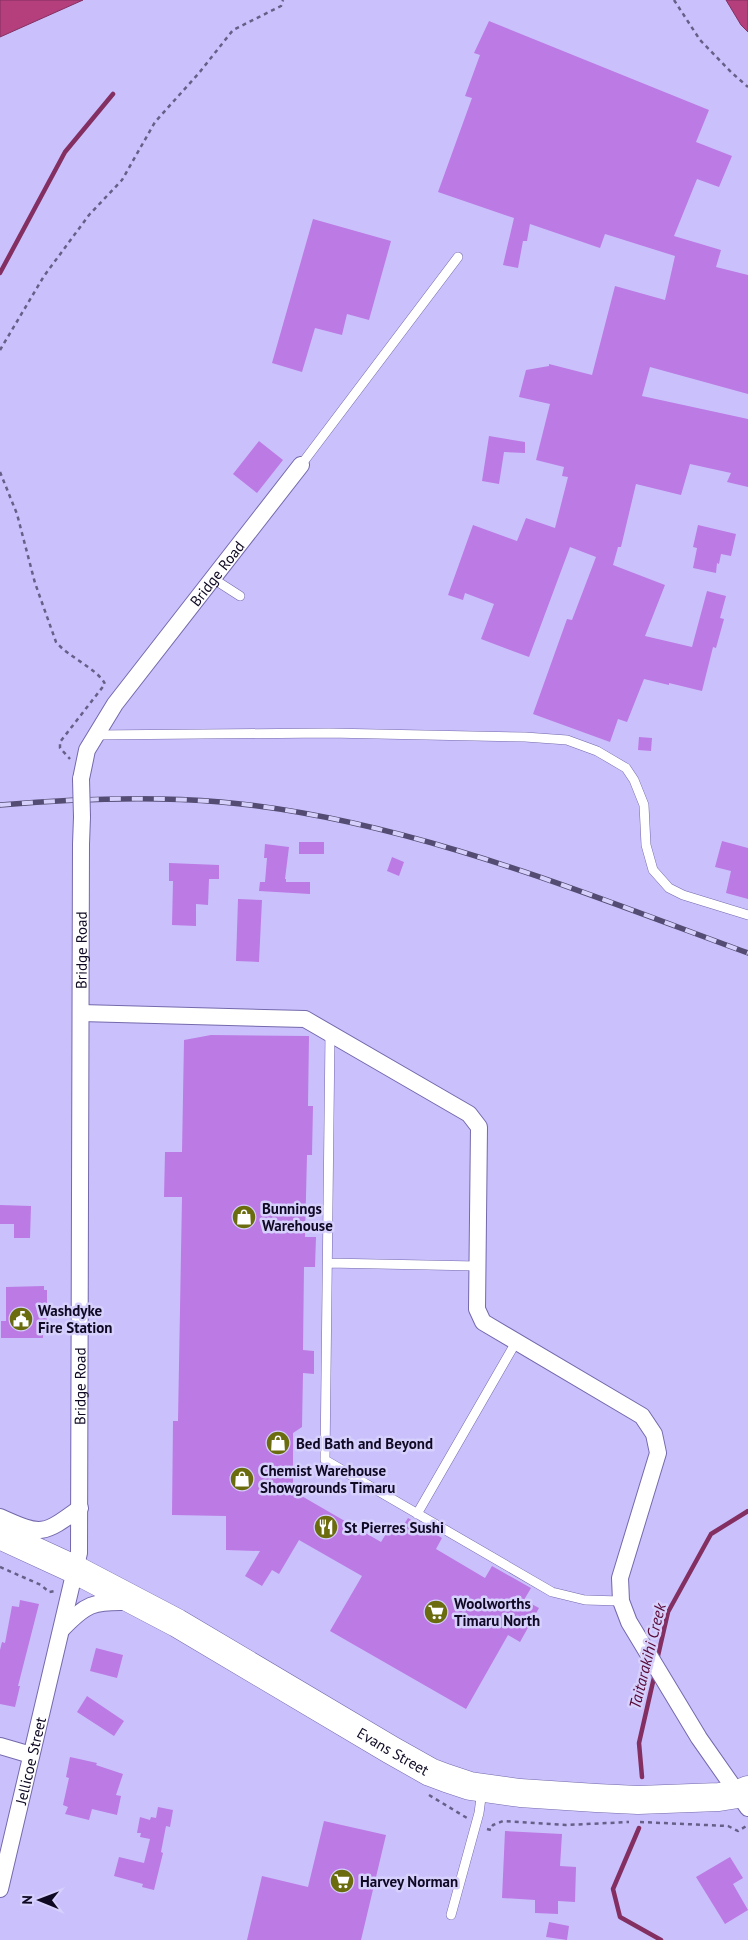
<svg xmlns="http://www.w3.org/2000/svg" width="748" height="1940" font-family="'PT Sans',sans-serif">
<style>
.water{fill:#b53f7d;stroke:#842f62}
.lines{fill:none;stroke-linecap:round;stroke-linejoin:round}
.stream{stroke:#842f62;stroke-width:4.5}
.building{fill:#bc7ae4}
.lane-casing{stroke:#7568ac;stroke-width:10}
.street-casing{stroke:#7568ac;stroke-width:18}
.highway-casing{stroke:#7568ac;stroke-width:29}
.path{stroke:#675f88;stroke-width:2.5;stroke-dasharray:4 4;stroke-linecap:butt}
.lane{stroke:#fff;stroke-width:9}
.street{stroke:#fff;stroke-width:16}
.highway{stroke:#fff;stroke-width:28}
.rail-casing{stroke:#544c72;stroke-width:5.5}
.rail{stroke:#d6d0fd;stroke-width:4;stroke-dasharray:11;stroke-linecap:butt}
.street-bridge-casing{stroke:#7568ac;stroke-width:18;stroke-linecap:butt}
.street-bridge{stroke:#fff;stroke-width:16}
.labels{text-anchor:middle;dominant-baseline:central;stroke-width:5;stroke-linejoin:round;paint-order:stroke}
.street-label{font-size:15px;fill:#100923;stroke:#d6d0fd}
.poi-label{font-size:15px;font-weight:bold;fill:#100923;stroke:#d6d0fd;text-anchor:start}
.water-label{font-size:16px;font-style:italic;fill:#570836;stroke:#d6d0fd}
</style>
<rect width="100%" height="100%" fill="#cac1fc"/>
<!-- water -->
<path class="water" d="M0,0h83l-83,37z
M726,0h22v32l-7,-7z"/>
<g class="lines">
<!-- stream -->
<path class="stream" d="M0,273l65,-121 48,-58
M657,1660l11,-48 43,-78 37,-23
M642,1777l-3,-34 16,-70
M639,1828l-26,61 7,28 41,23"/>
</g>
<!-- building -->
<path class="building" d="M489,21l220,89 -13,32 36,14 -13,31 -22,-8 -23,57 47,14 -5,17 32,8v119l-98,-27 -8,29 106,23v68l-21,-5 4,-9 -41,-9 -9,31 -45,-11 -15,63h-3l-5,18 52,20 -20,51 47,11 15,-56 19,5 -6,22 4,1 -8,29 -3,-1 -11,44 -33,-8v2l-25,-6 -17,43 -9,-3 -8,23 -77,-28 34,-95 5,1 24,-63 -26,-10 -41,110 -48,-18 13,-35 -29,-11 -2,7 -15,-5 25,-70 44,16 9,-23 29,10 13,-51 -6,-1 2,-9 -28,-7 14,-56 -31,-7 7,-27 23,-4v-2l43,11 23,-89 50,14 10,-44 -70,-22 -5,14 -70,-24 -3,17h-4l-5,27 -15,-3 11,-47 -76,-26 34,-94 -7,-2 15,-41 -6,-2z
M313,219l78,22 -22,79 -22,-6 -5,21 -27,-7 -13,44 -30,-9z
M489,436l36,6v11l-21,-1 -5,32 -17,-3z
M259,441l24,19 -26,33 -24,-19z
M698,525l38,9 -5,22 -10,-2 -2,10 -2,-1 -1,10 -23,-5 4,-20 -4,-1z
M639,737l13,1 -1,13 -13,-1z
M722,841l26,7v51l-22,-6 5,-22 -16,-4z
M299,842h25v12h-25z
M265,844l24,3 -4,32h1v3h24v12l-51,-3 1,-9h5l2,-24h-3z
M392,857l12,5 -5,14 -12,-5z
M169,863l50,2v14h-10l-1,26 -12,-1v22l-24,-1 1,-44h-4z
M238,899l24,1 -3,62 -23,-1z
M211,1035l98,1 -1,70h5l-1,49h-5l-2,82h11l-1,30h-11l-1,83 11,1v23l-11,-1 -1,54 -9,6v58l88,51 11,-18 9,5 7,-11 34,20 -6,11 49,29 7,-12 39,22 -7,12 15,8 -19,34 -12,-7 -42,74 -136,-78 32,-55 -63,-36 -20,34 -7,-4 -10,16 -17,-10 15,-25 -34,-1v-34l-54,-1 1,-94h5l4,-224h-18l1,-45h17l2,-112z
M0,1205l31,1 -1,32h-16v-14h-14z
M44,1286v4h3v42h-4v6h-42v-17h5v-34z
M20,1600l19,4 -21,82h2l-5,21 -15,-3v-54l2,-8 3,1 7,-37 7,1z
M96,1648l27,7 -6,23 -27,-7z
M87,1696l37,25 -10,15 -37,-24z
M70,1757l27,6 -1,2 27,9 -7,21 5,1 -4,19 -25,-6 -3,11 -24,-6 3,-7 -5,-2 6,-27 -3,-1z
M158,1807l15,3 -3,17 -4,-1 -5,26 2,1 -9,37 -12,-3 1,-3 -29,-8 5,-19 25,6 6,-24 -10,-2 1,-4h-4l3,-16 10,3 1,-3 5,1z
M324,1821l62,14 -25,105h-114l15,-64 46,11z
M505,1831l57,3 -2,32 16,1 -1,35 -17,-1v13l-23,-1v-13l-33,-2z
M730,1857l13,21 -10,6 15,26 -23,14 -29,-47z
M549,1922l20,4 -2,14 -21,-3z"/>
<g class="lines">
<!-- lane casing -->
<g class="lane-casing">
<path id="lane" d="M301,465l157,-208
M212,578l28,18
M95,735l234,-2 196,4 42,3 30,11 29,17 8,12 10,25 2,40 7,25 16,18 14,7 65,20
M330,1034l-5,426 227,132 33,8 36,1
M328,1263l149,3
M417,1514l99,-172
M451,1915l28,-102 3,-23"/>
</g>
<!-- street casing -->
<g class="street-casing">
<g id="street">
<path id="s1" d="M81,779l6,-29 28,-46 186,-239"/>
<path d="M81,1013l224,6 164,95 10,13 -2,182 6,13 159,94 12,18 4,19 -38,125 1,23 8,21 70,116 49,70"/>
<path d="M0,1517c42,19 43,18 80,-9"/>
<path d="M62,1629c24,-25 31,-28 66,-27"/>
<path d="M0,1746l31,9"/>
<path id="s2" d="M0,1889l79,-336 2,-709 1,-27"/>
</g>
</g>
<!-- highway casing -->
<g class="highway-casing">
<g id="highway">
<path id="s3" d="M0,1535l76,35 101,53 214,127 39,22 16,6 24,8 50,7 76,5 42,2 81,-3 19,-3 10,-4"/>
</g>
</g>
<!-- path -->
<path class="path" d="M674,0l26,40 32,33 16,14
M0,350l44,-74 45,-61 33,-35 33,-58 44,-49 34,-43 48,-24 2,-6
M0,472l17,42 18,69 21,59c12,15 42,27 49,42l-45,58v6l10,11
M0,1567l41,18 8,7 6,-1
M429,1795l38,23
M640,1822l88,4 10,5 10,-6
M487,1829l4,1 2,-5 10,-4 63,4 63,-3"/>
<!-- lane -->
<use href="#lane" class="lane"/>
<!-- street -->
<use href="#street" class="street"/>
<!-- highway -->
<use href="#highway" class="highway"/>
<!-- rail casing -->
<g class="rail-casing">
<path id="rail" d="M0,805c73,-6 147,-9 221,-3 181,16 358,89 527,151"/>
</g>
<!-- rail -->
<use href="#rail" class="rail"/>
<!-- street-bridge casing -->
<g class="street-bridge-casing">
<path id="street-bridge" d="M81,779l1,38"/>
</g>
<!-- street-bridge -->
<use href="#street-bridge" class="street-bridge"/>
</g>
<!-- icons -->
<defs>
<g id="shop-disc" transform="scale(1.25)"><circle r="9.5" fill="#6a6c0e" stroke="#d6d0fd"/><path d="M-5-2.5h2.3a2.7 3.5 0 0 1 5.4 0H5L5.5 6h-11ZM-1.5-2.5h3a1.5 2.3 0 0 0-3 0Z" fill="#fff"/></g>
<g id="civic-disc" transform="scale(1.25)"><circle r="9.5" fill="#6a6c0e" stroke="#d6d0fd"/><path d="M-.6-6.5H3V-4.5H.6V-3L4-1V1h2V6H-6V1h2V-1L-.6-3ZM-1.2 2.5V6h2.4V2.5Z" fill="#fff"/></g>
<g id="restaurant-disc" transform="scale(1.25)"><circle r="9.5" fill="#6a6c0e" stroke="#d6d0fd"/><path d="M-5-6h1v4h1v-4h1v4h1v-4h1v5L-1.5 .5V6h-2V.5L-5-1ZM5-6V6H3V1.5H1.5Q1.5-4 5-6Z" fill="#fff"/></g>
<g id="supermarket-disc" transform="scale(1.25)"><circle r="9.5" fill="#6a6c0e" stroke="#d6d0fd"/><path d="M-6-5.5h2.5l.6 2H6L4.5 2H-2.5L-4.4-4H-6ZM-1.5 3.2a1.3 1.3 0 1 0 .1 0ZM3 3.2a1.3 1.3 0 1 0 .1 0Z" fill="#fff"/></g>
</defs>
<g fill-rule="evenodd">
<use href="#shop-disc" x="244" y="1217"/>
<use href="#civic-disc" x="21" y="1319"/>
<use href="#shop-disc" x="278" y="1443"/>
<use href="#shop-disc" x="242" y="1479"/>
<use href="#restaurant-disc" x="326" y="1527"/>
<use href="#supermarket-disc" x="436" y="1612"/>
<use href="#supermarket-disc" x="342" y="1881"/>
</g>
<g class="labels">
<!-- street labels -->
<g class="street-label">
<text stroke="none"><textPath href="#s1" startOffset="249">Bridge Road</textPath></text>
<text stroke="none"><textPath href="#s2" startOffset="948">Bridge Road</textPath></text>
<text stroke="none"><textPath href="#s2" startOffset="512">Bridge Road</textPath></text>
<text stroke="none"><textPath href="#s3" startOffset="449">Evans Street</textPath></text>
<text stroke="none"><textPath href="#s2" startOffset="132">Jellicoe Street</textPath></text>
</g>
<!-- poi labels -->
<g class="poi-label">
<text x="262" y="1208">Bunnings<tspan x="262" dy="17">Warehouse</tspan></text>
<text x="38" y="1310">Washdyke<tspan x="38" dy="17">Fire Station</tspan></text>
<text x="296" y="1443">Bed Bath and Beyond</text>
<text x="260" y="1470">Chemist Warehouse<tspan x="260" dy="17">Showgrounds Timaru</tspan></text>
<text x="344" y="1527">St Pierres Sushi</text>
<text x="454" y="1603">Woolworths<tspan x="454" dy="17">Timaru North</tspan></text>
<text x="360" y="1881">Harvey Norman</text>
</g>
<!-- water labels -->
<g class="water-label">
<text transform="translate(647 1656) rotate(-76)">Taitarakihi Creek</text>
</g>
</g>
<!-- north arrow -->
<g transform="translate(40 1900) rotate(271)" stroke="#d6d0fd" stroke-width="4" paint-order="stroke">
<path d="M0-4L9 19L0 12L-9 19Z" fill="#100923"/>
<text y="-8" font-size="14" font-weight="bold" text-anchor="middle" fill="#100923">N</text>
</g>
</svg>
